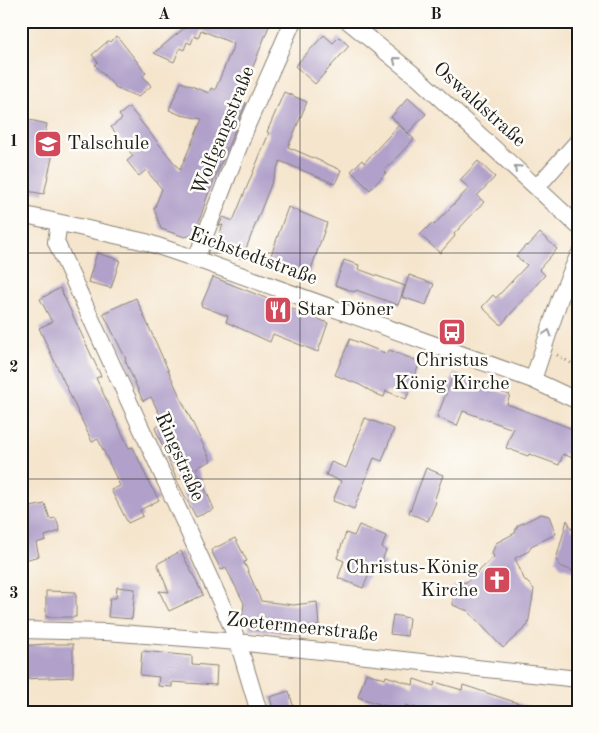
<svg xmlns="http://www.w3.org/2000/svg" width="599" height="733" font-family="'Old Standard TT',serif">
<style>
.building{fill:#b1a1ca}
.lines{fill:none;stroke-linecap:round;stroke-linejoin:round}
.minor-casing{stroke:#888074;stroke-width:18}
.path{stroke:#888074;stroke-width:3;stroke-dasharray:1 4;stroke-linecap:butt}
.minor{stroke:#fff;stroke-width:16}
.oneway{stroke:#999}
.grid{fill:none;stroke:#1c1c1c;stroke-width:1;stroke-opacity:0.55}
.labels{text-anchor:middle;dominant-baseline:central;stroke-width:5;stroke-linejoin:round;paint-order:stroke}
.street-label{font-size:20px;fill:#1c1c1c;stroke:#fdfcf7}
.poi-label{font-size:20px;fill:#1c1c1c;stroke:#fdfcf7;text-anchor:start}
.neatline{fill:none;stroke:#1c1c1c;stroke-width:2}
.grid-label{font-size:16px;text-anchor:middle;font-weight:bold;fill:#1c1c1c}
</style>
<rect width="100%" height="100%" fill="#fdfcf7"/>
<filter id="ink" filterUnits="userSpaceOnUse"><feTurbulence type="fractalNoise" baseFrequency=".02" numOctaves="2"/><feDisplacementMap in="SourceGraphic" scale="10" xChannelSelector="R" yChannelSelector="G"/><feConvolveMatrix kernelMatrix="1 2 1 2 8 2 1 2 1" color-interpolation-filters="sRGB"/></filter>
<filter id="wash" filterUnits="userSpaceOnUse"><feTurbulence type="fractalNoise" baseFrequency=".0096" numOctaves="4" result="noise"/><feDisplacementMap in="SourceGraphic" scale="20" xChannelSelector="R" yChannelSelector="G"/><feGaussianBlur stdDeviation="1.12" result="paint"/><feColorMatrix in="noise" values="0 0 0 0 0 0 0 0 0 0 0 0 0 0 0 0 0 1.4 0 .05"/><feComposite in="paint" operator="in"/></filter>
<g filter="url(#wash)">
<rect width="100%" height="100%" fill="#f5e5cd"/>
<g id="blocks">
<!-- building -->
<path class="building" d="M181,21h90l-31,79 6,3 -38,91 -13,40 -10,3 -24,-8 -7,-20 8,-20 -16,-19 -7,6 -12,-15 6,-5 -22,-29 11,-8 -3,-4 10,-8 51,63 22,-51 -21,-4 -12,-5 12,-28 28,11 2,-5 4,2 19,-46 -33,-14 -3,8 -4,-2 -3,8 -4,-2 -3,8 -4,-2 -6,14 -20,-9 34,-28z
M324,35l9,8 6,-6 10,9 -34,38 -20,-18z
M117,36l29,37 -3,3 8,10 -13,11 -23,-10 -20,-22 3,-3 -6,-7 17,-15 1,2z
M284,92l23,10 -19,45 53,23 -6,14 -55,-23 -38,98 -28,-11 9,-23 -4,1 4,-9 10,4 36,-88 -2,-1z
M408,98l18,16 -18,19 -17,-16z
M21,118l26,6 -6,26 12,3 -9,41 -23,-4z
M399,125l15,14 -30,32 2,2 -16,17 -19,-19 11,-11 2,3z
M478,161l17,16 -18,19 7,6 -30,32 1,2 -15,17 -20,-18 12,-12 2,2 35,-37 -9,-8z
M288,207l39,16 -18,52 -40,-14z
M540,233l17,16 -18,20 6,6 -44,50 -19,-18 11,-12 3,3 31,-33 -11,-9 10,-11 1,2z
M97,253l23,7 -9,28 -23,-6z
M344,260l15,5 -1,4 47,17 -7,19 -42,-15 -1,2 -20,-7z
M409,275l25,9 -8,21 -24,-8z
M213,277l115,46 -10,29 -45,-18 -3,8 -44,-20 2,-6 -27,-10z
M60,288l41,88 -5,2 33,70 4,-1 17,38 9,15 -19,10 3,6 -15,7 -17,-33 9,-4 -22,-47 -6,3 -53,-114 13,-6 -12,-23z
M136,298l45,101 30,62 -15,7 18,41 -18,8 -18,-34 -23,-55 9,-5 -13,-26 -8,4 -18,-41 1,-1 -23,-46z
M350,339l37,15 2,-4 31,12 -14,37 -20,-8 -2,6 -8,-3 -16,-9 -25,-10z
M454,373l35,15 21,7 -3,9 71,27v29l-15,-6 -4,11 -30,-11 -1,2 -22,-8 7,-19 -50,-18 -6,15 -20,-9z
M365,418l29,11 -12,32 -8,-3 -20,51 -21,-8 8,-20 -15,-6 5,-13 15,6z
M426,468l17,7 -9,26 2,1 -8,19 -19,-8z
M45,504l5,15 6,-1 4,13 -15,5 1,4 -10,3 3,13 -18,5v-52z
M541,514l8,2 7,18 -25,12 -2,5 -14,7 9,21 10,10 -6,36 -25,23 -35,-37 -15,-6v-18l15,-6 26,-24 -2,-4 4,-10 19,-10 2,-7z
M567,520l5,10 6,-3v46l-18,-7 -4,-6z
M359,525l27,11 -4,12 4,2 -4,11 5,2 -5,13 -11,-6 -8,18 -25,-10 6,-17 -7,-3 9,-25 8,3z
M235,538l12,23 -3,1 17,39 33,4 23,-3 2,24 -17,2v7l-53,-6v-8l-7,-1 2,-17 -18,-35 -5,2 -10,-20z
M181,551l22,44 -34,16 -10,-20 10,1 -12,-28z
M117,587l18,2 -3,30 -24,-2 2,-19h6z
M46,591l30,1v25h-30z
M393,615l16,3 -2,18 -17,-2z
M46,644h27v33l-52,2v-33z
M142,651l50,5v8l25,2 -1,19 -44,-3v5l-14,-1 1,-9 -19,-2z
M366,673l19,6 1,-3 27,9 1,-6 20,7 1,-4 27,8 1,-5 73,24 -1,3h-106l-23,-7 -2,7 -46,-15z
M289,691l6,21h-21l-4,-15z"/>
</g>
</g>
<g filter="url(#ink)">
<use href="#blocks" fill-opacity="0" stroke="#888074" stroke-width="1"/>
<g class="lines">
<!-- minor casing -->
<g class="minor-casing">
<path id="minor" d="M348,21l70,57 160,148
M537,187l41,-46
M21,214l125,28 50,17 337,121 45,21
M59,223l-3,19 172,376 10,24 21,70
M196,259l52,-136 45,-102
M533,380l27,-82 18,-42
M21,630l85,2 132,10 340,37
M577,712l1,-2"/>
</g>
<!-- path -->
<path class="path" d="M557,355l21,12"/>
<!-- minor -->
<use href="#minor" class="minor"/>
</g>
<!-- one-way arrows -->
<defs><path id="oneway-chevron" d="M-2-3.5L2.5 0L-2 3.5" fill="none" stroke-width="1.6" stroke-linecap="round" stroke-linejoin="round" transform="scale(1.25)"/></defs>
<g class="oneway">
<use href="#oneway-chevron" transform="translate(396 60) rotate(-141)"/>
<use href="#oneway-chevron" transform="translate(517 168) rotate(-138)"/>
<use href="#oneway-chevron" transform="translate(548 333) rotate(-72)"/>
</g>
</g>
<!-- grid -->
<path class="grid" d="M300,21v691M21,253h557M21,479h557"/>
<!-- icons -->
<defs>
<g id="school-square" transform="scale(1.4375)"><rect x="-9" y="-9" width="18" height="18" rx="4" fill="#d1495b" stroke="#fdfcf7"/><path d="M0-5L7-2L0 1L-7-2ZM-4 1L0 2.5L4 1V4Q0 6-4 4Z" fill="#fff"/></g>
<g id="restaurant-square" transform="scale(1.4375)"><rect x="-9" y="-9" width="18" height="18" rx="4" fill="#d1495b" stroke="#fdfcf7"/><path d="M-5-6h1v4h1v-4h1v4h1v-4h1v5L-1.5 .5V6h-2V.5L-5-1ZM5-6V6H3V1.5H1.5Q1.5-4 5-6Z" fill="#fff"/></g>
<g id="bus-square" transform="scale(1.4375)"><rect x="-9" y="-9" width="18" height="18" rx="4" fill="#d1495b" stroke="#fdfcf7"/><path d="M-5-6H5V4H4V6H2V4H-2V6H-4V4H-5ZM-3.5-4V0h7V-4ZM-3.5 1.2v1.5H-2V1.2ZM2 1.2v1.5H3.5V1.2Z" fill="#fff"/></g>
<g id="church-square" transform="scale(1.4375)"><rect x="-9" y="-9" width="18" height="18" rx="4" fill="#d1495b" stroke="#fdfcf7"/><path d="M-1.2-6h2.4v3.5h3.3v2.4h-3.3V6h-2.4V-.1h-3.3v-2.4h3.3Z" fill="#fff"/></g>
</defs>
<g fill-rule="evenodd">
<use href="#school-square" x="48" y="144"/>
<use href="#restaurant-square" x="278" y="310"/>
<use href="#bus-square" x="452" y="332"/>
<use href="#church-square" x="497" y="580"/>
</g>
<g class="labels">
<!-- street labels -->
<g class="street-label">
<text transform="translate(479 105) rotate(42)">Oswaldstraße</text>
<text transform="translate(224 131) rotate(-68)">Wolfgangstraße</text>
<text transform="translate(253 257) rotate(20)">Eichstedtstraße</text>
<text transform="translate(179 457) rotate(66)">Ringstraße</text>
<text transform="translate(302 628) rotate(6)">Zoetermeerstraße</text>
</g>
<!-- poi labels -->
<g class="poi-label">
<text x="67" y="144">Talschule</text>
<text x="297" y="310">Star Döner</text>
<text x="452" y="361" text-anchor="middle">Christus<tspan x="452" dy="23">König Kirche</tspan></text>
<text x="478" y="568" text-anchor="end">Christus-König<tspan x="478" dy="23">Kirche</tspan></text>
</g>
</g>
<!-- margin -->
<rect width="599" height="733" fill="none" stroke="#fdfcf7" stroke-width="55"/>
<rect x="28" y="28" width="544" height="678" class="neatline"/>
<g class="grid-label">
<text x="164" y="19">A</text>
<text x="436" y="19">B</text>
<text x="14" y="146">1</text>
<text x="14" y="372">2</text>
<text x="14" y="598">3</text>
</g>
</svg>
